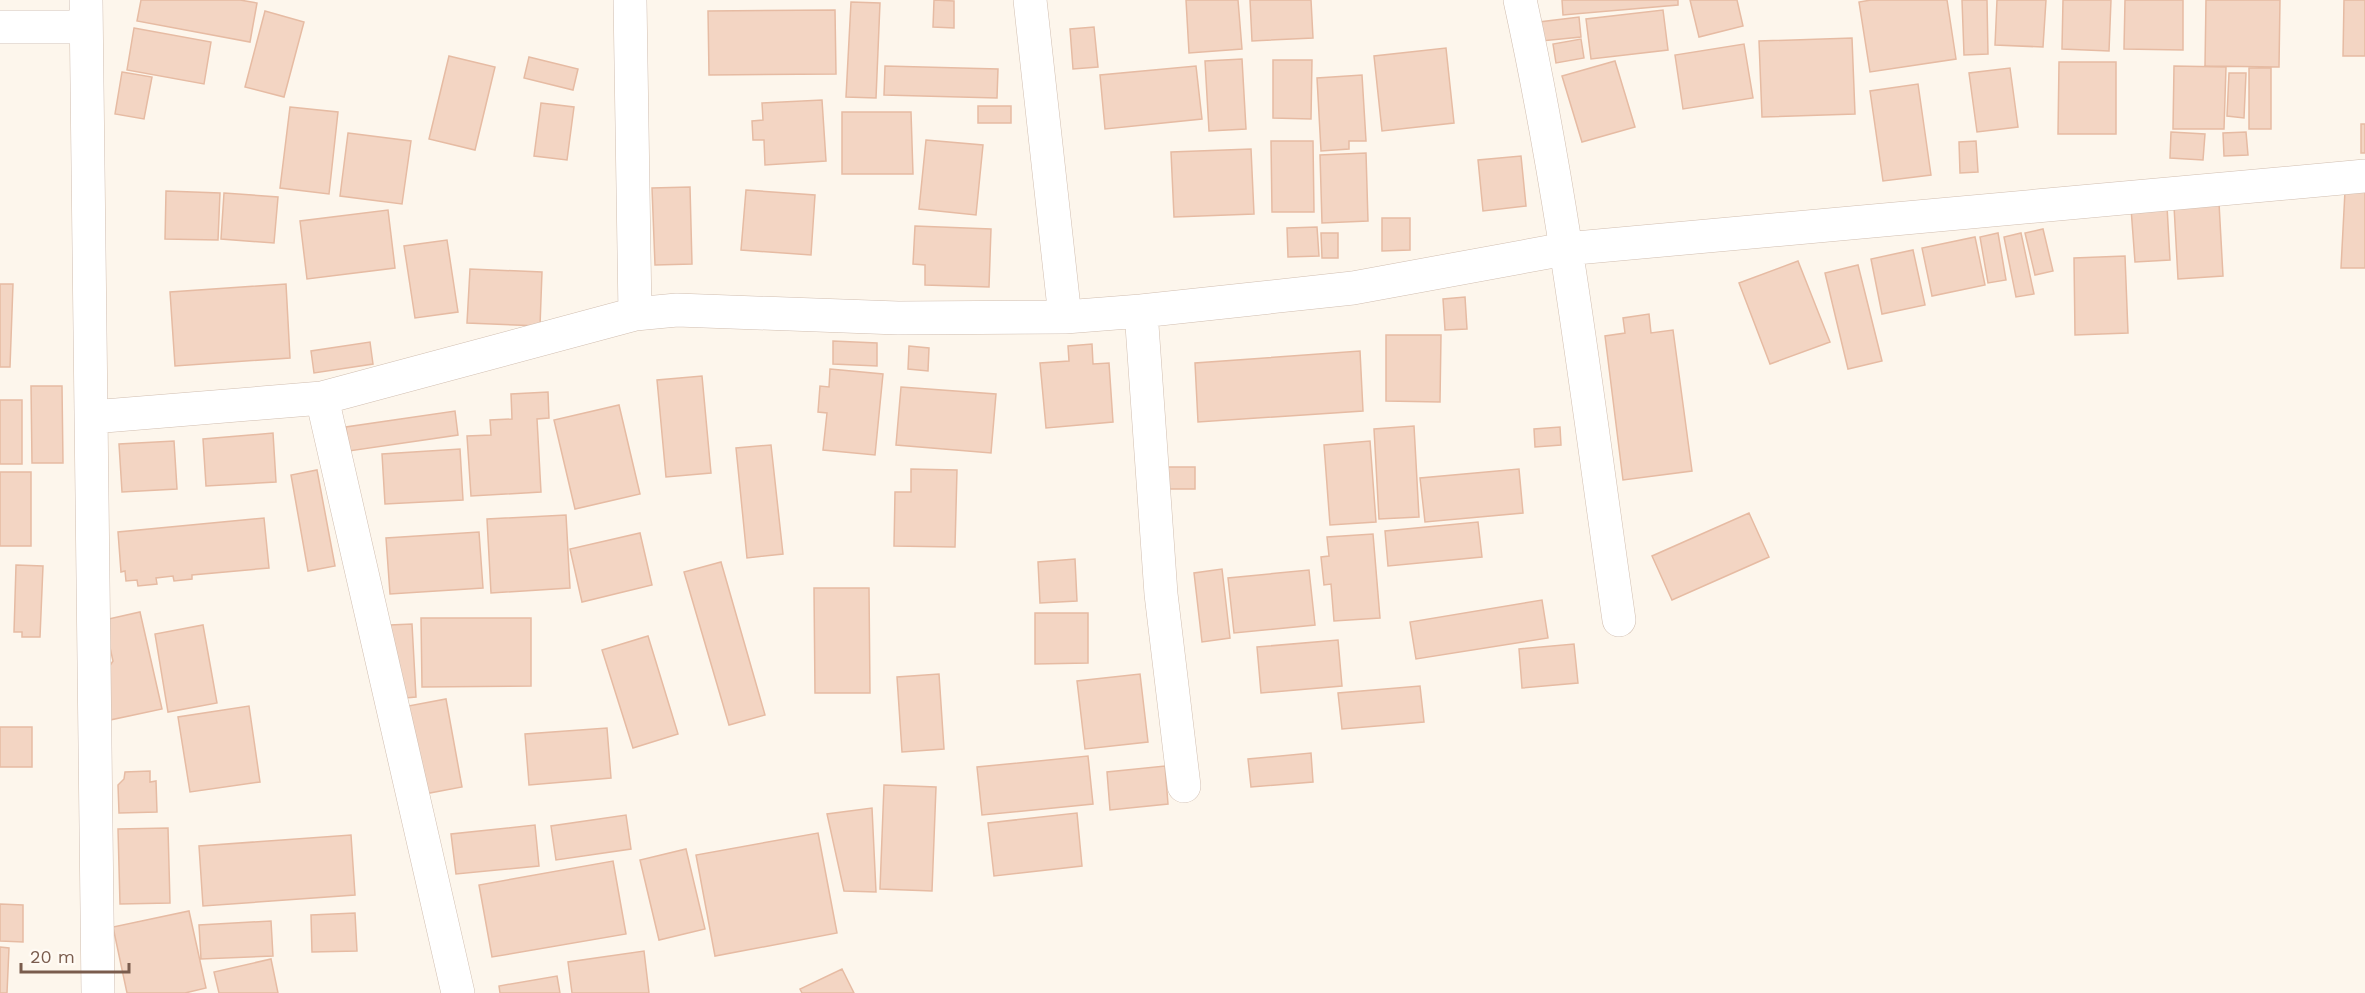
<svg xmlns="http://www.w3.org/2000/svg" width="2365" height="993" font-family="'Work Sans',sans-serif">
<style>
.building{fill:#f3d5c3;stroke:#e6bba3;stroke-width:1.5}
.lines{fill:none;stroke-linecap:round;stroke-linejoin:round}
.minor-casing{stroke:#d1beb0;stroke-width:34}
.minor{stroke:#fff;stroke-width:33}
</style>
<rect width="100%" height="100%" fill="#fdf6ec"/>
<!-- building -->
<path class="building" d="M141,0h99l17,3 -7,39 -113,-21z
M934,0l20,1v27l-21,-1z
M1186,0h52l4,49 -53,4z
M1250,0h61l2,38 -61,3z
M1562,0h116v5l-115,10z
M1690,0h47l6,26 -44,11z
M1871,0h76l9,59 -86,13 -11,-70z
M1962,0h25l1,54 -24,1z
M1997,0h49l-3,47 -48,-2z
M2063,0h48l-2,51 -47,-2z
M2125,0h58v50l-59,-1z
M2206,0h74l-1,67 -74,-1z
M2344,0h21v56h-22z
M851,2l29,1 -4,95 -30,-1z
M835,10l1,64 -127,1 -1,-64z
M1663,10l5,40 -77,9 -5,-40z
M265,11l39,11 -20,75 -39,-10z
M1579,17l2,20 -40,4 -2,-19z
M1094,27l4,40 -25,2 -3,-40z
M134,28l77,14 -7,42 -77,-14z
M1852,38l3,76 -93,3 -3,-76z
M1581,39l3,19 -28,5 -3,-19z
M1744,44l9,54 -70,11 -8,-54z
M1446,48l8,75 -72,8 -8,-75z
M449,56l46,11 -20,83 -46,-11z
M529,57l49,12 -5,21 -49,-12z
M1242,59l4,70 -37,2 -4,-70z
M1273,60h39l-1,59 -38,-1z
M1615,61l20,66 -53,15 -20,-66z
M2059,62h57v72h-58z
M885,66l113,3 -1,29 -113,-3z
M1196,66l6,53 -97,10 -5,-54z
M2174,66l52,1 -2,62h-51z
M2010,68l8,59 -41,5 -8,-59z
M2249,68h22v61h-22z
M122,72l30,5 -8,42 -29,-5z
M2229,73h17l-2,45 -17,-2z
M1362,75l4,66h-17v8l-28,2 -4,-73z
M1918,84l13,91 -48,6 -13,-90z
M822,100l4,61 -61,4 -1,-25h-11l-1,-19 11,-1 -1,-17z
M541,103l33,4 -7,53 -33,-4z
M978,106h33v17h-33z
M290,107l48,5 -9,82 -49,-6z
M842,112h69l2,62h-71z
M2361,124h4v29h-4z
M2171,132l34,2 -2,26 -33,-2z
M2246,132l2,23 -24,1 -1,-23z
M348,133l63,8 -9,63 -62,-8z
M926,140l57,5 -7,70 -57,-6z
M1271,141h42l1,71h-42z
M1976,141l2,31 -18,1 -1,-31z
M1251,149l3,65 -80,3 -3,-65z
M1366,153l2,68 -46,2 -2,-68z
M1521,156l5,50 -43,5 -5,-51z
M690,187l2,77 -37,1 -3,-77z
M2365,189v79h-24l4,-77z
M746,190l69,5 -4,60 -70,-5z
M166,191l54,2 -2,47 -53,-1z
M224,193l54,4 -4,46 -53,-4z
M2219,203l4,73 -45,3 -4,-73z
M2167,206l3,54 -35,2 -4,-54z
M388,210l7,58 -88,11 -7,-58z
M1382,218h28v32l-28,1z
M915,226l76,3 -2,58 -64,-2v-20l-12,-1z
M1317,227l2,29 -31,1 -1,-29z
M2043,229l10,42 -18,4 -10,-42z
M1321,233h17v25h-16z
M1998,233l8,47 -18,3 -8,-46z
M2021,233l13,61 -18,3 -12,-60z
M1975,237l10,48 -53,11 -10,-48z
M447,240l11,72 -43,6 -11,-72z
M1913,250l12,55 -43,9 -11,-55z
M2125,256l3,77 -53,2 -1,-77z
M1798,261l32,81 -60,22 -31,-81z
M1858,265l24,96 -34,8 -23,-96z
M470,269l72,3 -2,54 -73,-3z
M0,284h13l-3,83h-10z
M286,284l4,74 -115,8 -5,-74z
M1465,297l2,32 -22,1 -2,-31z
M1649,314l2,19 22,-3 19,141 -69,9 -18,-144 20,-3 -2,-15z
M1386,335h55l-1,67 -54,-1z
M833,341l44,2v23l-44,-2z
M370,342l3,22 -59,9 -3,-22z
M1092,344l1,20 16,-1 4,59 -67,6 -6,-65 29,-2 -1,-15z
M909,346l20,2 -1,23 -20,-2z
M1360,351l3,60 -165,11 -3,-59z
M830,369l53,5 -8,81 -52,-5 4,-37 -9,-1 2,-26 9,1z
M702,376l9,97 -45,4 -9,-97z
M31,386h31l1,77h-31z
M901,387l95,7 -5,59 -95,-8z
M548,392l1,26 -12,1 4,73 -70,4 -4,-60 24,-1 -1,-15 22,-1 -1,-25z
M0,400h22v64h-22z
M619,405l21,89 -65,15 -21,-89z
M455,411l3,24 -109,16 -3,-24z
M1414,426l5,91 -40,2 -5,-90z
M1560,427l1,18 -26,2 -1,-18z
M273,433l3,49 -70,4 -3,-47z
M174,441l3,48 -55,3 -3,-48z
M1370,441l6,81 -46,3 -6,-80z
M771,445l12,109 -36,4 -11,-110z
M460,449l3,51 -78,4 -3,-50z
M1162,467h33v22h-33z
M911,469l46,1 -2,77 -61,-1 1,-54h16z
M1519,469l4,44 -98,9 -5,-44z
M317,470l18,96 -27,5 -17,-96z
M0,472h31v74h-31z
M1749,513l20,44 -97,43 -20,-44z
M566,515l4,73 -79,5 -4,-74z
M264,518l5,50 -77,7v4l-18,2 -1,-5 -17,2 1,6 -19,2 -1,-6 -11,1 -1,-10 -4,1 -3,-40z
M1478,522l4,35 -94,9 -3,-35z
M479,532l4,56 -93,6 -4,-56z
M640,533l12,52 -70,17 -12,-53z
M1373,534l7,84 -46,3 -3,-37 -7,1 -3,-28 8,-1 -2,-19z
M1075,559l2,42 -37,2 -2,-41z
M721,562l44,153 -36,10 -45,-153z
M16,565l27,1 -3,71h-18v-5h-8z
M1222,569l8,69 -28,4 -8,-69z
M1309,570l6,55 -81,8 -6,-55z
M814,588h55l1,105h-55z
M1542,600l6,38 -132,21 -6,-37z
M140,612l22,97 -52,11 -9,-41 12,-18 -9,-41z
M1035,613h53v50l-53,1z
M421,618h110v68l-109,1z
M412,624l4,73 -22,2 -4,-74z
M203,625l14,78 -49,9 -13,-78z
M648,636l30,98 -45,14 -31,-98z
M1338,640l4,46 -81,7 -4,-46z
M1574,644l4,39 -56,5 -3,-39z
M939,674l5,75 -42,3 -5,-75z
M1140,674l8,68 -63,7 -8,-68z
M1420,686l4,36 -82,7 -4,-36z
M446,699l16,88 -43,8 -16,-88z
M249,706l11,76 -70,10 -12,-75z
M0,727h32v40h-32z
M607,728l4,50 -82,7 -4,-51z
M1311,753l2,29 -62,5 -3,-28z
M1088,756l5,48 -111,11 -5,-48z
M1165,766l3,38 -58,6 -3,-38z
M150,771v11l6,-1 1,31 -38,1 -1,-28 6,-6 1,-7z
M884,785l52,2 -4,104 -52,-2z
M872,808l4,84 -32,-1 -17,-77z
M1077,813l5,53 -88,10 -6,-53z
M626,815l5,34 -75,11 -5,-34z
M535,825l4,41 -83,8 -5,-40z
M168,828l2,75 -50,1 -2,-75z
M818,833l19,100 -122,23 -19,-101z
M351,835l4,60 -152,11 -4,-60z
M686,849l19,80 -46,11 -19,-80z
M613,861l13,73 -134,23 -13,-72z
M0,904l23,1v37l-23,-1z
M189,911l17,77 -21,5h-58l-14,-66z
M355,913l2,38 -45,1 -1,-37z
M271,921l2,35 -72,3 -2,-34z
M0,947l9,1 -2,45h-7z
M644,951l5,42h-77l-4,-31z
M271,959l7,34h-59l-5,-21z
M842,969l12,24h-52l-2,-4z
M557,976l3,17h-60l-1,-7z"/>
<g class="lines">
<!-- minor casing -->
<g class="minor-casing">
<path id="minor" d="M86,0l12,993
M630,0l5,314
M1030,0l35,317
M1520,0c45,204 69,413 99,620
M0,27h85
M1141,311l20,283 23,192
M322,398l136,595
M92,417l230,-19 313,-84 42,-4 221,8 167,-1 76,-6 212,-23 212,-39 800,-73"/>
</g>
<!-- minor -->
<use href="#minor" class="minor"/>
</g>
<!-- scale -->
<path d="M21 963v9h108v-9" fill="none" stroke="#7a5c4d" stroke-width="3"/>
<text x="30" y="963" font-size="18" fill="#7a5c4d" stroke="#fffaf3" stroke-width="4.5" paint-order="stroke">20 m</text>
</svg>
